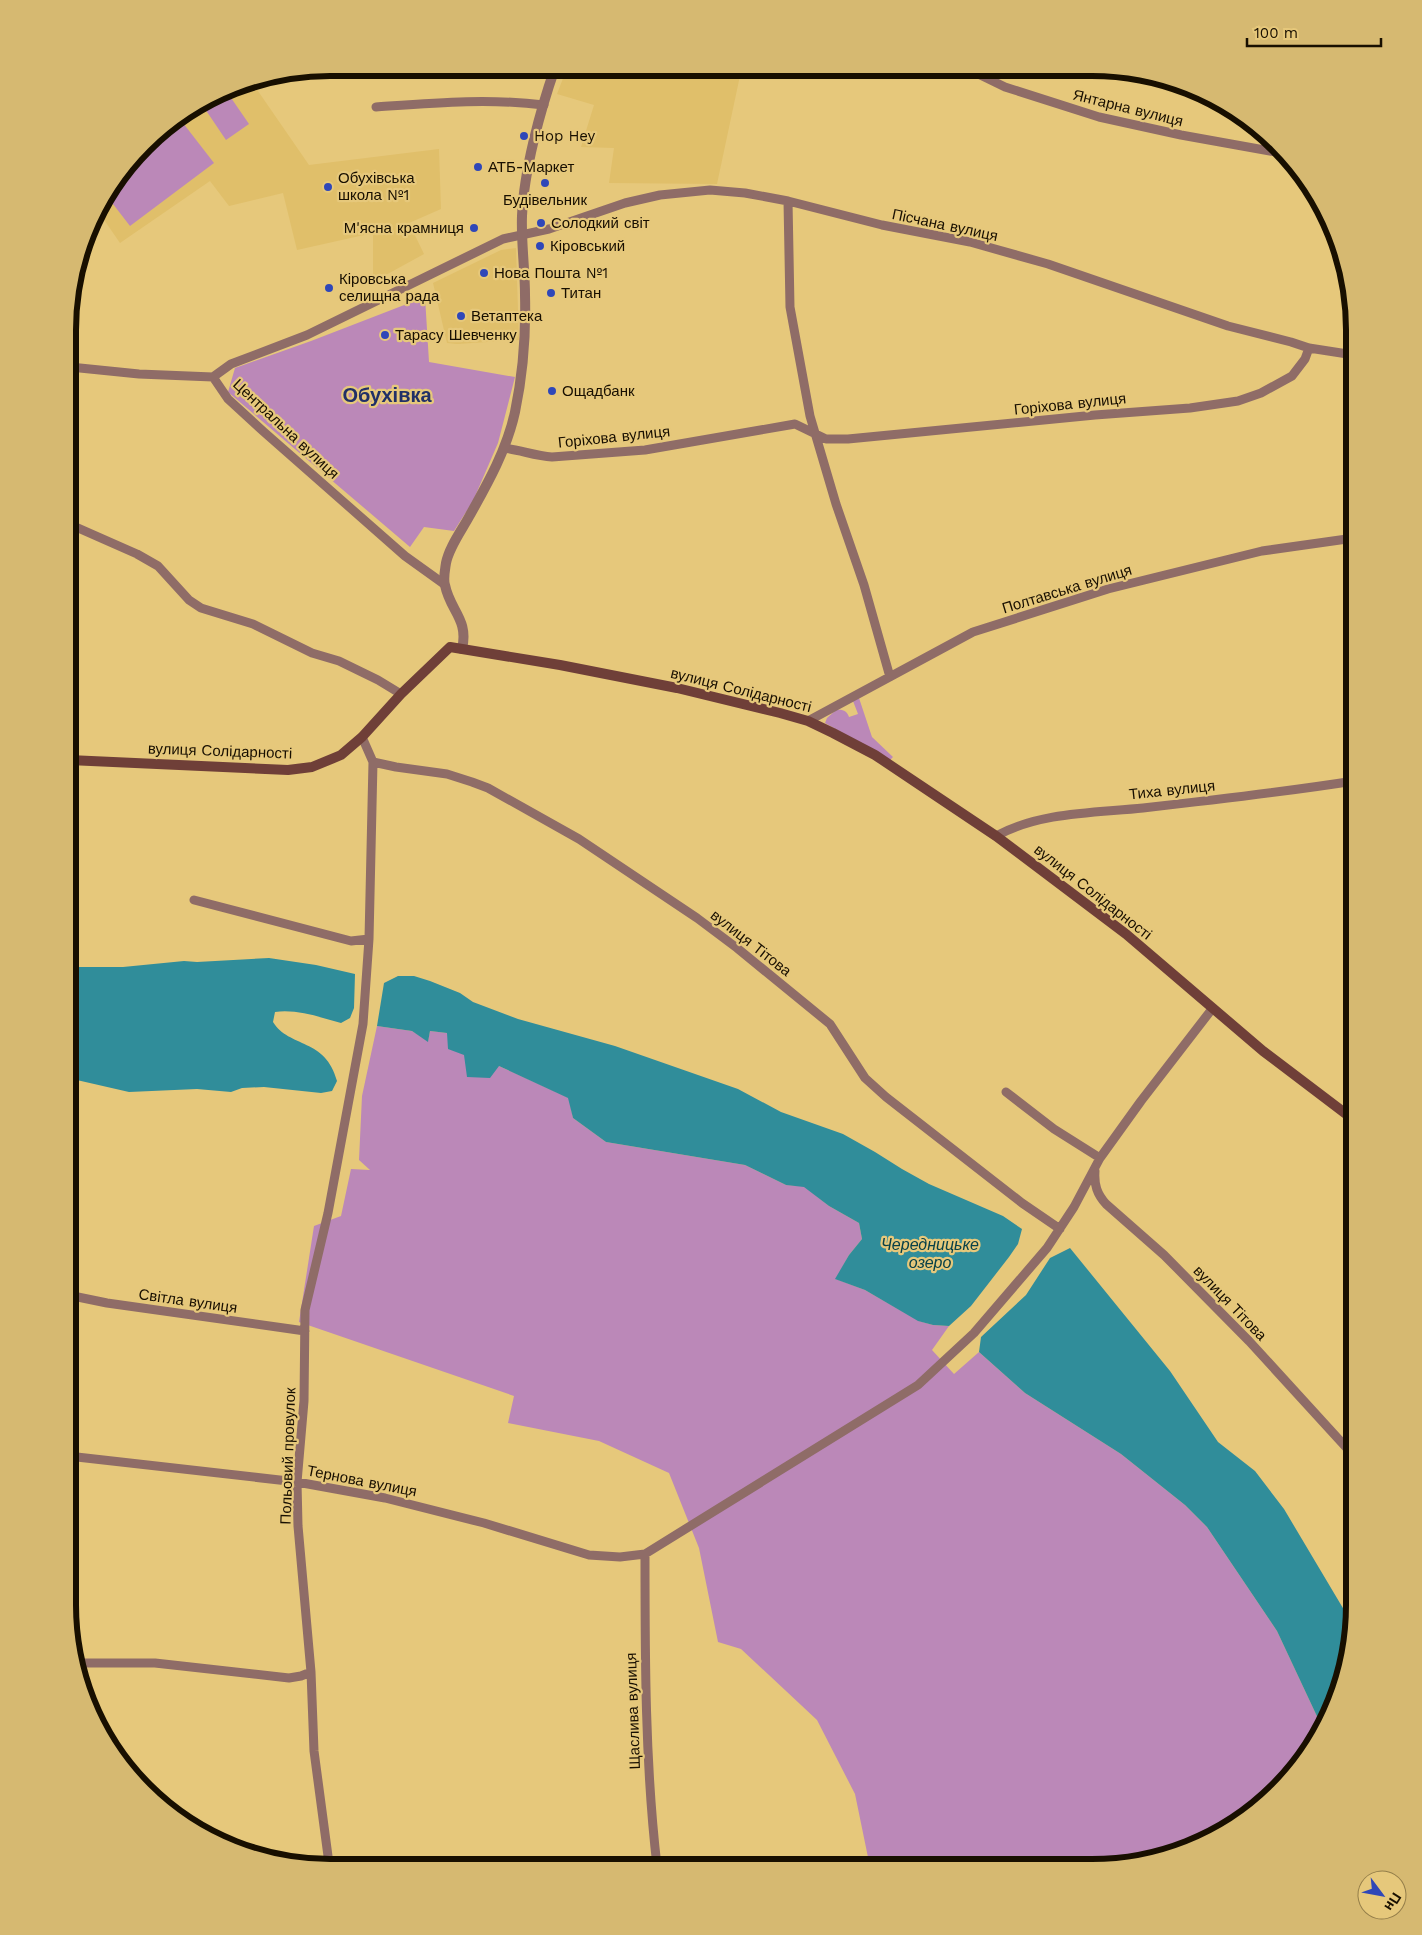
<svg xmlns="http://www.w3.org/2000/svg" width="1422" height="1935" font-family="'Work Sans',sans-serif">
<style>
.built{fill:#e0bf6a}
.green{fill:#bb88b8}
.water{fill:#308d9a}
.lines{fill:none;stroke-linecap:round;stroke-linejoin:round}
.minor{stroke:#8f6c67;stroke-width:9}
.tertiary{stroke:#8f6c67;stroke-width:10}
.secondary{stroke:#6f3f38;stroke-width:10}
.poi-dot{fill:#2f47b8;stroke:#e6c87b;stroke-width:2}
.labels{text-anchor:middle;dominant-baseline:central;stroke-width:4.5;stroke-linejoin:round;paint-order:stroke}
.street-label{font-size:15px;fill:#180f00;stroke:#e6c87b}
.poi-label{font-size:15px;fill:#180f00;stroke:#e6c87b;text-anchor:start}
.water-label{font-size:16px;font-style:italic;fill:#084148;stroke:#e6c87b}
.district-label{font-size:20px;font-weight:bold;fill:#202f67;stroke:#e6c87b}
.rim{fill:none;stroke:#180f00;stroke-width:6}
</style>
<rect width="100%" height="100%" fill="#e6c87b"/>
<!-- built -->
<path class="built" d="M567,68l167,1 7,2 -24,113 -108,-1 5,-35 -33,-1 13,-42 -37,-11z
M251,81l58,84 130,-16 2,60 -32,14 15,31 -51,28v-49l-76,17 -14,-57 -54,13 -19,-25 -90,62 -22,-32 5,-12 54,-67 88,-50z
M516,248l3,92 -62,4 -10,-1 -14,-60 68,-33z"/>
<!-- green -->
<path class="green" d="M227,92l22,32 -23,16 -23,-34z
M183,123l31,40 -84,63 -24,-31 28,-35z
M425,297l4,65 86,15 -17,66 -25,58 -19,30 -30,-4 -14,20 -182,-155 7,-24 76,-27z
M859,698l13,39 21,20 -3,3 -65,-37 2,-5 9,-8c7,-1 11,1 13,7l9,-3 -5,-13z
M377,1026l35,5 16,10 2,-10 17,2 52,33 70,32 4,20 33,24 139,23 41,20 18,1 25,20 30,17 3,16 -13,16 -13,24 29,11 54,31 14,4 16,1 -17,24 22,24 25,-22 46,41 96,61 64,51 22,22 70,104 45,96 -12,24 -45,51 -57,38 -48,19 -68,8h-222l-15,-73 -38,-74 -76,-71 -23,-7 -19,-94 -30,-75 -70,-32 -91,-18 6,-27 -215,-74 15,-96 27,-10 10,-47 19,1 -11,-10 3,-64z"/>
<!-- water -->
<path class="water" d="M269,958l47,7 39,9 -1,34 -4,10 -9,5c-22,-6 -44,-14 -66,-11l-2,10c16,26 53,16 64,59l-5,10 -11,2 -57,-6 -22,1 -11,4 -34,-3 -68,3 -61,-14 1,-111h54l61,-6 13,1z
M398,976h16l16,5 30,12 13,9 45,17 97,27 123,43 43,23 62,22 32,18 27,17 27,15 74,32 19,13 -4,15 -9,13 -38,49 -22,20 -16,-1 -15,-4 -53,-31 -30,-11 14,-24 13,-16 -3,-16 -30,-17 -25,-19 -18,-2 -41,-20 -139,-23 -33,-24 -5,-20 -69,-32 -9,12 -23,-1 -3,-22 -16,-6 -1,-16 -17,-2 -2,11 -16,-11 -35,-5 7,-43z
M1070,1248l100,123 48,71 37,29 29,38 69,116 -12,64 -19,38 -45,-96 -70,-104 -22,-22 -64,-51 -96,-61 -46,-41 2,-15 45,-42 24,-37z"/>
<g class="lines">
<!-- minor -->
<path class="minor" d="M968,69l37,18 94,30 82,18 106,19
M376,107c56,-4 112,-9 168,-2
M788,201l2,106 20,109 26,88 28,81 26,92
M70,367l69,7 74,3
M213,377l18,-13 76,-29 196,-96 46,-10 76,-26 35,-8 50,-5 35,3 43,8 94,24 88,17 78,22 180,62 63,16 18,6 45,7
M213,377l15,22 36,33 141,124 39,28
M504,448c16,2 32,8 48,9l93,-7 150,-26 31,15h22l247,-24 95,-7 48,-7 23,-8 31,-17 13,-17 4,-11
M69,524l68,30 21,12 31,34 12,8 52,16 59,29 27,8 39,19 23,14
M808,721l165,-89 135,-43 154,-38 92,-13
M373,762l23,5 51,7 25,8 16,6 91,51 118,79 40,30 93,76 35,54 21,19 136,106 38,26
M996,836c44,-24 98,-23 147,-28 71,-8 141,-16 211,-27
M194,900l157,41 18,-2
M1006,1092l48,37 46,29
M1095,1171c-1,14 2,23 11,33l58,51 85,86 105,115
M68,1295l39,8 198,28
M68,1456l229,26 88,16 99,25 105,32 31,2 25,-3 273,-169 56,-52 73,-85 27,-41 26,-49 41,-57 71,-92
M645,1554c0,104 0,209 12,312
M75,1663h80l134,15 12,-2 10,-4
M327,1865l1,-9 -14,-105 -3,-79 -13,-146 -1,-44 7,-81 1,-91 23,-97 35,-189 6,-85 4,-177 -11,-25"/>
<!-- tertiary -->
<path class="tertiary" d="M462,649c7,-30 -12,-38 -17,-64 -2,-6 0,-15 1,-22 3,-16 16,-33 24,-48 18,-32 37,-66 45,-103 8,-38 11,-78 10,-117 0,-26 -4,-53 -3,-79 2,-46 18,-105 33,-148"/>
<!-- secondary -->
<path class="secondary" d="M69,760l219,10 24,-3 29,-12 21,-18 39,-43 49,-47 110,18 117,23 103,25 28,8 25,12 42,22 121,81 130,98 137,117 91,69"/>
</g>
<!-- markers -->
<g class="poi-dot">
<circle cx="524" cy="136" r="5"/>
<circle cx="478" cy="167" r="5"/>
<circle cx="545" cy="183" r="5"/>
<circle cx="328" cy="187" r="5"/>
<circle cx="541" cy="223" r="5"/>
<circle cx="474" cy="228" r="5"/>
<circle cx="540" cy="246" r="5"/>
<circle cx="484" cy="273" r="5"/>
<circle cx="329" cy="288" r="5"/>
<circle cx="551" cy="293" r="5"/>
<circle cx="461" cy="316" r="5"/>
<circle cx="385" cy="335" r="5"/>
<circle cx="552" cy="391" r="5"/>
</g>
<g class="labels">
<!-- street labels -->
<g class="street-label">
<text transform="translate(1128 108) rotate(14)">Янтарна вулиця</text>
<text transform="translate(945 225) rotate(12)">Пісчана вулиця</text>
<text transform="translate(1070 404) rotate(-6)">Горіхова вулиця</text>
<text transform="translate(286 429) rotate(43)">Центральна вулиця</text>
<text transform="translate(614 437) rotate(-6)">Горіхова вулиця</text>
<text transform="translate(1067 589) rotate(-17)">Полтавська вулиця</text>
<text transform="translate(741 690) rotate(14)">вулиця Солідарності</text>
<text transform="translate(220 751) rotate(2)">вулиця Солідарності</text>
<text transform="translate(1172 790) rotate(-6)">Тиха вулиця</text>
<text transform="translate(1093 892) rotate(38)">вулиця Солідарності</text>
<text transform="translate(751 943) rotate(38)">вулиця Тітова</text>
<text transform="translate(188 1301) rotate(8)">Світла вулиця</text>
<text transform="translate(1230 1303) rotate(46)">вулиця Тітова</text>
<text transform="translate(288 1456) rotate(-88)">Польовий провулок</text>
<text transform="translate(362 1481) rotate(11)">Тернова вулиця</text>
<text transform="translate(633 1711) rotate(-92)">Щаслива вулиця</text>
</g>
<!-- poi labels -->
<g class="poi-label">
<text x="534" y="136">Hop Hey</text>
<text x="488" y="167">АТБ-Маркет</text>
<text x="338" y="178">Обухівська<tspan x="338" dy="17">школа №1</tspan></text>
<text x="545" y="200" text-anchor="middle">Будівельник</text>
<text x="551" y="223">Солодкий світ</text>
<text x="464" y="228" text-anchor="end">М'ясна крамниця</text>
<text x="550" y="246">Кіровський</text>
<text x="494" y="273">Нова Пошта №1</text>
<text x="339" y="279">Кіровська<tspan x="339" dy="17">селищна рада</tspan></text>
<text x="561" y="293">Титан</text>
<text x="471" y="316">Ветаптека</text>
<text x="395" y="335">Тарасу Шевченку</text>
<text x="562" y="391">Ощадбанк</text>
</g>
<!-- water labels -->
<g class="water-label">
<text x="930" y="1244">Чередницьке<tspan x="930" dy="18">озеро</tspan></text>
</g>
<!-- district labels -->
<g class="district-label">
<text x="387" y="395">Обухівка</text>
</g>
</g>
<!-- crop -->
<path d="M0 0H1422V1935H0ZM330 76H1092A254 254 0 0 1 1346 330V1605A254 254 0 0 1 1092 1859H330A254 254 0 0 1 76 1605V330A254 254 0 0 1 330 76Z" fill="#d6b971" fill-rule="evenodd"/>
<path class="rim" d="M330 76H1092A254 254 0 0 1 1346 330V1605A254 254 0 0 1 1092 1859H330A254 254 0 0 1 76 1605V330A254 254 0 0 1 330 76Z"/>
<!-- north arrow -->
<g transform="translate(1382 1895) rotate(122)"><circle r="24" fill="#e6c87b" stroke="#947e4a"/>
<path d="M0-4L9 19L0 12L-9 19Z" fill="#2f47b8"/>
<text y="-8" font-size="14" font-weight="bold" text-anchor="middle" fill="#180f00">Пн</text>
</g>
<!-- scale -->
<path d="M1247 38v8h134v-8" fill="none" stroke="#180f00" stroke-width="2.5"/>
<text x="1254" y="38" font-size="15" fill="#180f00" stroke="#e6c87b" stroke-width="4" paint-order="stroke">100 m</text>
</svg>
